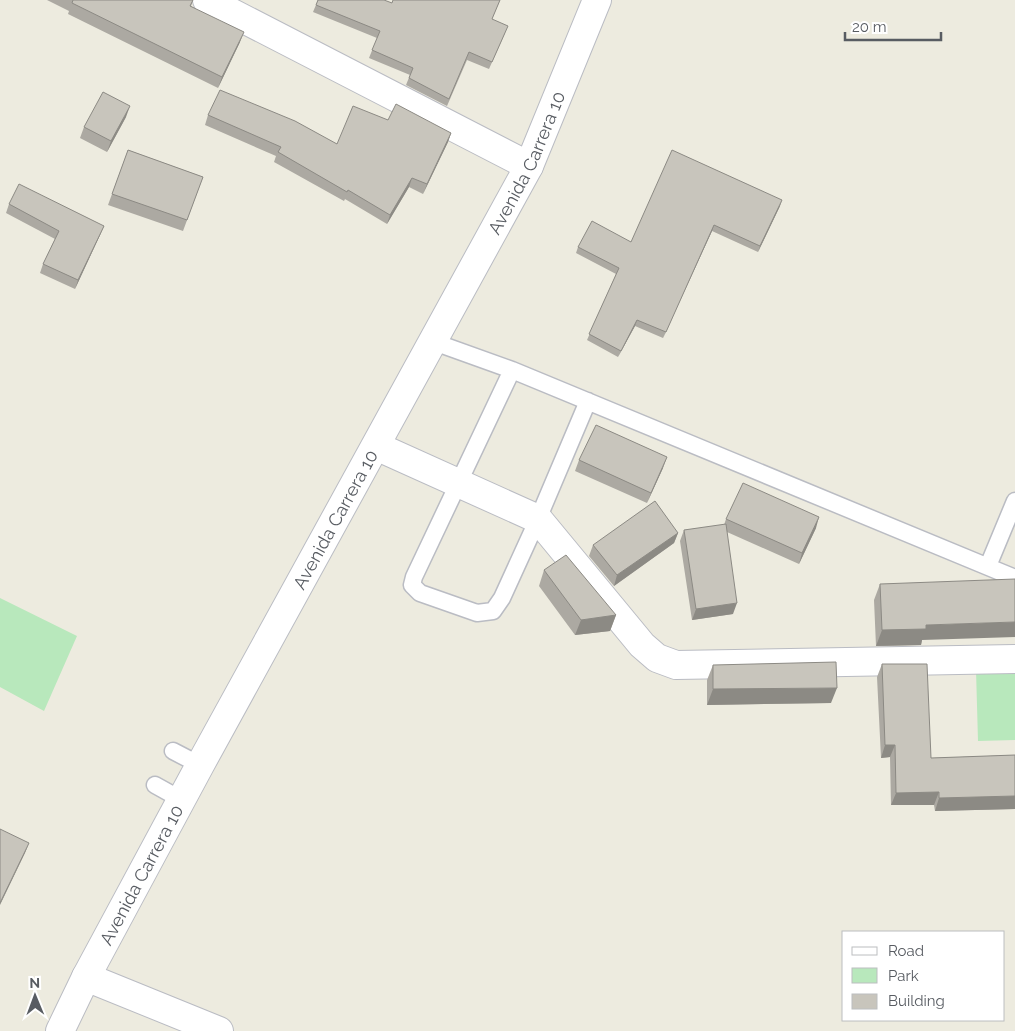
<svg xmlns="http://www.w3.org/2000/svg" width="1015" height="1031" font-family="Raleway,sans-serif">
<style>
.green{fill:#b8e8bc}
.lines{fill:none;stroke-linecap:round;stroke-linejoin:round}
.service-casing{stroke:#babcc3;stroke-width:19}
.minor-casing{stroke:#babcc3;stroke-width:30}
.tertiary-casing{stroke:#babcc3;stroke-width:30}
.service{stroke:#fff;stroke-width:16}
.minor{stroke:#fff;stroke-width:28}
.tertiary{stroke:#fff;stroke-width:28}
.wall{fill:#aca9a2}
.shaded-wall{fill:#8c8a84}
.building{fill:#c8c5bc;stroke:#8c8a84}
.labels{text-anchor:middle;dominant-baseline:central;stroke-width:4;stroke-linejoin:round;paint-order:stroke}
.street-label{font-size:18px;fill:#585c62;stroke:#fff}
</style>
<rect width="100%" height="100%" fill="#edebdf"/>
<!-- green -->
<path class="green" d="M0,598l77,38 -33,75 -44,-24z
M1015,669v71l-37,1 -2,-71z"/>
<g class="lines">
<!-- service casing -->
<g class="service-casing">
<path id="service" d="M434,342l78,28 503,208
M512,370l-98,207 -2,8 8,8 57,20 16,-2 9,-13 36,-79 50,-118
M988,566l27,-65
M173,751l27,14
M155,785l27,15"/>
</g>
<!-- minor casing -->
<g class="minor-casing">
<path id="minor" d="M207,0l322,166
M376,446l162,73 104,126 15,13 19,7 339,-6
M86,977l133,54"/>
</g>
<!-- tertiary casing -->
<g class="tertiary-casing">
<g id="tertiary">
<path id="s1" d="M60,1031l26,-54 114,-212 329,-599 68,-166"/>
</g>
</g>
<!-- service -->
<use href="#service" class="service"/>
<!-- minor -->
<use href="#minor" class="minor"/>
<!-- tertiary -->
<use href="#tertiary" class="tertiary"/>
</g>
<!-- wall -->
<path class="wall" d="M47,0h146l-2,6 49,36 -22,46 -150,-74 1,-3z
M318,0l74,3 108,-3 -8,19 13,14 -16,36 -22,-9 -20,46 -41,-21 4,-10 -41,-17 8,-20 -64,-26z
M208,115l129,29 51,-24 63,13 -3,9 -25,52 -14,-7 -22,37 -42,-25 -1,2 -70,-39 2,-6 -71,-31z
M126,117l-19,35 -27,-14 4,-11z
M128,150l75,27 -20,54 -75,-26z
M9,204l95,22 -4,9 -25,54 -35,-16 3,-9 12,-25 -49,-26z
M780,206l-22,46 -46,-21 -49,107 -28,-12 -17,31 -31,-17 29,-66 -40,-21 2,-6 53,-5z
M579,460l84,8 -16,35 -72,-32z
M726,519l90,9 -17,36 -72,-32 6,82 -41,6 -12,-79 4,-11 40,-5z
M678,533l-4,10 -60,43 -25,-30 4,-11z
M544,570l72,45 -6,16 -35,4 -36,-49z
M880,584l42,56 -1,5 -45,1 -2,-46z
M882,664l49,94 84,-3v54l-80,2 -1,-6h-43l-1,-48 -9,1 -4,-81z
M713,665l118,38 -124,2v-25z"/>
<!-- shaded-wall -->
<path class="shaded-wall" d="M244,32l-4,10 -22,46 4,-11z
M130,106l-4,11 -19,35 4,-11z
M451,133l-3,9 -25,52 4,-10z
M412,178l-3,9 -22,37 3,-9z
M782,200l-2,6 -22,46 2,-6z
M714,225l-2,6 -49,107 3,-6z
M104,226l-4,9 -25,54 3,-9z
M637,320l-2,6 -17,31 3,-6z
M667,457l-4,11 -16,35 4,-10z
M819,517l-3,11 -17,36 3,-11z
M678,533l-4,10 -60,43 3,-11z
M737,603l-4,11 -41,6 4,-11z
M616,615l-6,16 -35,4 6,-15z
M1015,622v15l-93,3 -1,5 -45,1 6,-16 44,-5z
M837,688l-6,15 -124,2 6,-16z
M885,745h10l-5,12 -9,1z
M939,792l-5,13h-43l5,-12z
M1015,796v13l-80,2 4,-13z
M29,843l-4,10 -25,52v-2z"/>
<!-- building -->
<path class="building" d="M73,0h120l-3,6 54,26 -22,45 -150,-74z
M318,0h66l8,3 1,-3h107l-8,19 16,7 -16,36 -23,-10 -20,47 -40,-21 4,-10 -41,-18 8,-19 -64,-26z
M220,90l75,31 42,23 16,-38 35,14 8,-16 55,29 -24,51 -15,-6 -22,37 -42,-25 -1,2 -69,-40 3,-5 -73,-32z
M103,92l27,14 -19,35 -27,-14z
M128,150l75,27 -16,43 -75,-26z
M672,150l110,50 -22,46 -46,-21 -48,107 -29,-12 -16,31 -32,-17 30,-66 -41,-21 14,-26 39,21z
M19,184l85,42 -26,54 -35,-16 16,-33 -50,-27z
M596,425l71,32 -16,36 -72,-33z
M743,483l76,34 -17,36 -76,-34z
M655,501l23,32 -61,42 -24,-30z
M726,524l11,79 -41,6 -12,-79z
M566,555l50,60 -35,5 -37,-50z
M1015,579v43l-89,3v4l-44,1 -2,-46z
M836,662l1,26 -124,1v-24z
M882,664h45l4,94 84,-3v41l-76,2v-6l-43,1 -1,-48h-10z
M0,829l29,14 -29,60z"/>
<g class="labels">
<!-- street labels -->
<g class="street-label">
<text stroke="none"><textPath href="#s1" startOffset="986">Avenida Carrera 10</textPath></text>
<text stroke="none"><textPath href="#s1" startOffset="581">Avenida Carrera 10</textPath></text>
<text stroke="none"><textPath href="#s1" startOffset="176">Avenida Carrera 10</textPath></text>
</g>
</g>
<!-- legend -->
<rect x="842" y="931" width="162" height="90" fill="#ffffff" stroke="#bcbec0"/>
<rect x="852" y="947" width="25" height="8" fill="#ffffff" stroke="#bcbec0"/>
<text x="888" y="956" font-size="15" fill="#585c62">Road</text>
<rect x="852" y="968" width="25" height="15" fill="#b8e8bc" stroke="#bcbec0"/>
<text x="888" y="981" font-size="15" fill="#585c62">Park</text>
<rect x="852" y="994" width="25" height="15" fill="#c8c5bc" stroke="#bcbec0"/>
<text x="888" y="1006" font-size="15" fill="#585c62">Building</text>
<!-- north arrow -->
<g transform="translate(35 996) rotate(359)" stroke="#ffffff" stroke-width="4" paint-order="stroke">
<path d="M0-4L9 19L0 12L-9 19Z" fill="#585c62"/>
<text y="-8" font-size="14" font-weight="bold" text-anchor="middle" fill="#585c62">N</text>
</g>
<!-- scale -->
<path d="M845 32v8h96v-8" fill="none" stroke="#585c62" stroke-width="2.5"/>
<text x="852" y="32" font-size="15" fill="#585c62" stroke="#ffffff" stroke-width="4" paint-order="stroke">20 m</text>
</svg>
